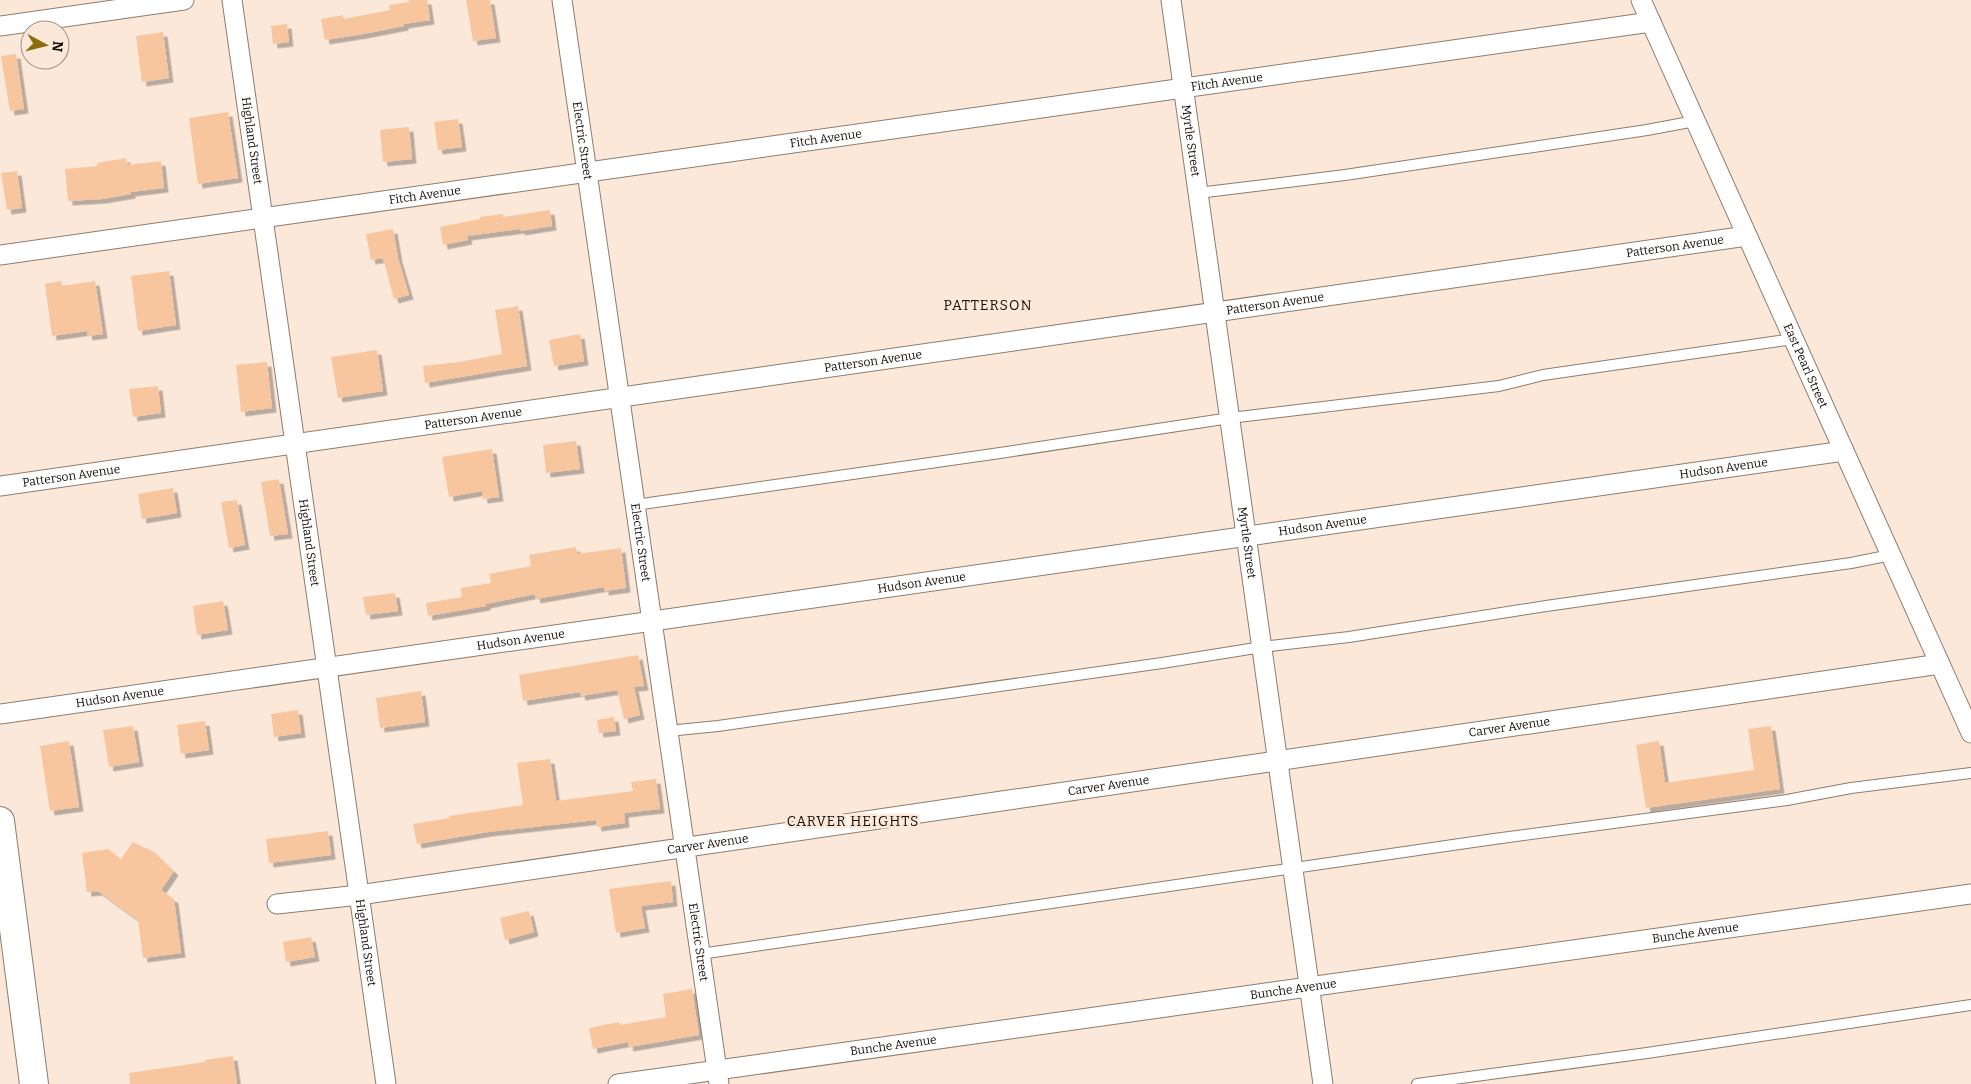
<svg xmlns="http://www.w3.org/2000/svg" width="1971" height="1084" font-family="Bitter,serif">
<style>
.building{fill:#f7c69f;filter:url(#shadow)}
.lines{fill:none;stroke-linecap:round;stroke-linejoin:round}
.service-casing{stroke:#8e7c6e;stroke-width:12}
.minor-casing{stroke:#8e7c6e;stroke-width:21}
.secondary-casing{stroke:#8e7c6e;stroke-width:30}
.service{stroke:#fff;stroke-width:10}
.minor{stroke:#fff;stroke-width:19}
.secondary{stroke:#fff;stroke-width:28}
.labels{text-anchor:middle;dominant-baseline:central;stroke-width:5;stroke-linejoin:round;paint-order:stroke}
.street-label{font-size:12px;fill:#140e09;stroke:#fce8d9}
.neighbourhood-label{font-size:14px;letter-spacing:1px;fill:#140e09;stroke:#fce8d9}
</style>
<defs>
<filter id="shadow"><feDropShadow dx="4.5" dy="4.5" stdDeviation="0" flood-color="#0004"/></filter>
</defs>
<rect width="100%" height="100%" fill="#fce8d9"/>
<!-- building -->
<path class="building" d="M409,0h18l3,20 -26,4v2l-41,8 -38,6 -4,-21 22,-4 1,4 46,-9 -1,-5 20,-3z
M466,0h24l6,38 -23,3z
M287,24l2,18 -16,2 -2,-18z
M163,32l6,46 -27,4 -6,-46z
M16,54l8,55 -14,2 -9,-55z
M228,112l10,66 -40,6 -9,-66z
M458,119l4,28 -24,3 -4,-28z
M409,127l3,32 -29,3 -3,-32z
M126,158l1,7 34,-4 3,27 -33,4v2l-29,5 -34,2 -3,-32 33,-3 -1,-3z
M17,171l5,37 -15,2 -6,-37z
M550,210l2,16 -32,5v-2l-53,7 1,4 -25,5 -3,-18 40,-8v-2l23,-3v3z
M393,229l5,29 11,37 -15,4 -11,-41 -12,2 -5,-26z
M169,271l7,54 -38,6 -7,-55z
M61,281l1,5 33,-5 8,53 -15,2 -1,-5 -35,5 -7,-52z
M518,306l9,60 -102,17 -2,-17 36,-4 43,-8 -7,-44z
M580,334l4,27 -30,5 -5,-26z
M377,350l6,41 -45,7 -7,-41z
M267,362l5,46 -31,4 -5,-47z
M158,386l3,27 -28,4 -4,-28z
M576,441l4,28 -34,4 -3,-28z
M492,449l7,48 -16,2 -1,-8 -33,6 -7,-40z
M279,479l9,55 -18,2 -9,-54z
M173,488l4,25 -35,6 -4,-25z
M237,500l8,45 -16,3 -8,-46z
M576,547l1,7 44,-6 5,40 -22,3v-4l-68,12 -1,-5 -49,10v2l-58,10 -2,-13 36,-6 -1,-9 30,-5 -2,-9 42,-8 -2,-11z
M395,593l3,18 -32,4 -3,-18z
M223,601l5,29 -31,5 -4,-29z
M638,655l6,31 -10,1 6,28 -16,4 -7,-29 -36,6 -1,-4 -57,9 -4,-26z
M421,691l4,31 -45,6 -4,-30z
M298,710l3,23 -27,4 -3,-23z
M614,717l2,14 -17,2 -2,-13z
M205,721l4,29 -28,4 -4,-29z
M133,726l6,36 -30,5 -6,-37z
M1771,726l9,63 -134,19 -10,-63 23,-4 6,42 89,-13 -6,-41z
M69,741l10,66 -29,4 -10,-65z
M550,759l6,42 77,-10 -2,-9 25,-3 4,30 -36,4 1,10 -28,4 -1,-7 -108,12 -71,12 -4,-20 37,-6 -1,-2 74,-11 -6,-42z
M328,831l3,24 -62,8 -3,-24z
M133,842l21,10 20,19 -13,19 13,9 7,54 -38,5 -5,-38 -40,-29 -11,1 -5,-39 26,-4 13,10z
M671,881l2,21 -32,4 4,22 -29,5 -7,-44z
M529,911l5,21 -29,8 -5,-22z
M311,937l4,20 -29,5 -3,-20z
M692,989l7,46 -70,12 -1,-5 -35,7 -4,-21 30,-6 1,3 46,-8 -3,-23z
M233,1056l4,28h-107l-1,-11 76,-11v-2z"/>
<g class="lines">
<!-- service casing -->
<g class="service-casing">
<path id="service" d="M1198,193l147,-18 302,-45 48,-9
M635,505l365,-52 230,-35 269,-32 44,-11 250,-36
M668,731l50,-5 444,-63 100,-16 87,-10 197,-31 305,-43 40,-8
M700,954l794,-115 293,-39 64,-12 120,-15
M1417,1084l230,-31 324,-48"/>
</g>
<!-- minor casing -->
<g class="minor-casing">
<g id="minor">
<path id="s1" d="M232,0l154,1084"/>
<path id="s2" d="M562,0l157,1084"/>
<path id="s3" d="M1171,0l152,1084"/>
<path id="s4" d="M1641,0l330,733"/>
<path d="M0,26l184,-26"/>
<path id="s5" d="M0,255l1651,-233"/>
<path id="s6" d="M0,486l1747,-250"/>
<path id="s7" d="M0,714l1844,-263"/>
<path id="s8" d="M277,904l82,-9 1581,-231"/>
<path id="s9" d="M618,1084l1353,-190"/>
</g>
</g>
<!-- secondary casing -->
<g class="secondary-casing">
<path id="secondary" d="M0,821l34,263"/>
</g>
<!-- service -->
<use href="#service" class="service"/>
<!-- minor -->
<use href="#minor" class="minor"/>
<!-- secondary -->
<use href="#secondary" class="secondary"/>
</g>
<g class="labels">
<!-- street labels -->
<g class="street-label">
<text stroke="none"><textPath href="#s5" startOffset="1239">Fitch Avenue</textPath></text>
<text stroke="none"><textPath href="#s5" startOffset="834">Fitch Avenue</textPath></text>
<text stroke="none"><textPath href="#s1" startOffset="142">Highland Street</textPath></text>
<text stroke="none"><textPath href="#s2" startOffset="142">Electric Street</textPath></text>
<text stroke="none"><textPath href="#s3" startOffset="142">Myrtle Street</textPath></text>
<text stroke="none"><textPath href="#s5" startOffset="429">Fitch Avenue</textPath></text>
<text stroke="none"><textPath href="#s6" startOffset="1692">Patterson Avenue</textPath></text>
<text stroke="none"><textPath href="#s6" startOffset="1288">Patterson Avenue</textPath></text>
<text stroke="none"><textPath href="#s6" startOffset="882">Patterson Avenue</textPath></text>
<text stroke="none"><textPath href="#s4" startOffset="401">East Pearl Street</textPath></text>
<text stroke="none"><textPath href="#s6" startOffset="478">Patterson Avenue</textPath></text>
<text stroke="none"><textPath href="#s7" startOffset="1741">Hudson Avenue</textPath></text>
<text stroke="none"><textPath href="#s6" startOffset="72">Patterson Avenue</textPath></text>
<text stroke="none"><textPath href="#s7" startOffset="1336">Hudson Avenue</textPath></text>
<text stroke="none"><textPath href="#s1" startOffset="548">Highland Street</textPath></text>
<text stroke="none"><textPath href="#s2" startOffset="548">Electric Street</textPath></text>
<text stroke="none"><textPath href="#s3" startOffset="548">Myrtle Street</textPath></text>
<text stroke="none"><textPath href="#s7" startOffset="931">Hudson Avenue</textPath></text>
<text stroke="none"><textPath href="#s7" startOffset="526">Hudson Avenue</textPath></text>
<text stroke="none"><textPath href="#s7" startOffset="121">Hudson Avenue</textPath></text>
<text stroke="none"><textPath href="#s8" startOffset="1245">Carver Avenue</textPath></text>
<text stroke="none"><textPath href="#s8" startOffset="840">Carver Avenue</textPath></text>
<text stroke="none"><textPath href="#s8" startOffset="435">Carver Avenue</textPath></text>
<text stroke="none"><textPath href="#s9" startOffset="1088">Bunche Avenue</textPath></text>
<text stroke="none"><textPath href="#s1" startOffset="952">Highland Street</textPath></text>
<text stroke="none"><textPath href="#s2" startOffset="952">Electric Street</textPath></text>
<text stroke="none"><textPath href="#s9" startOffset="682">Bunche Avenue</textPath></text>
<text stroke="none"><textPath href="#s9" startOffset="278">Bunche Avenue</textPath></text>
</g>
<!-- neighbourhood labels -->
<g class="neighbourhood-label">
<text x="988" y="305">PATTERSON</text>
<text x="853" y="821">CARVER HEIGHTS</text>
</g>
</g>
<!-- north arrow -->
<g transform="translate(45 45) rotate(97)"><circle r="24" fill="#fce8d9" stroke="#9f9186"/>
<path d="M0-4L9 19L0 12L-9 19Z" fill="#8b6d0e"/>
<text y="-8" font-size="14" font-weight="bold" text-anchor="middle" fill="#140e09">N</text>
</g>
</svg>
